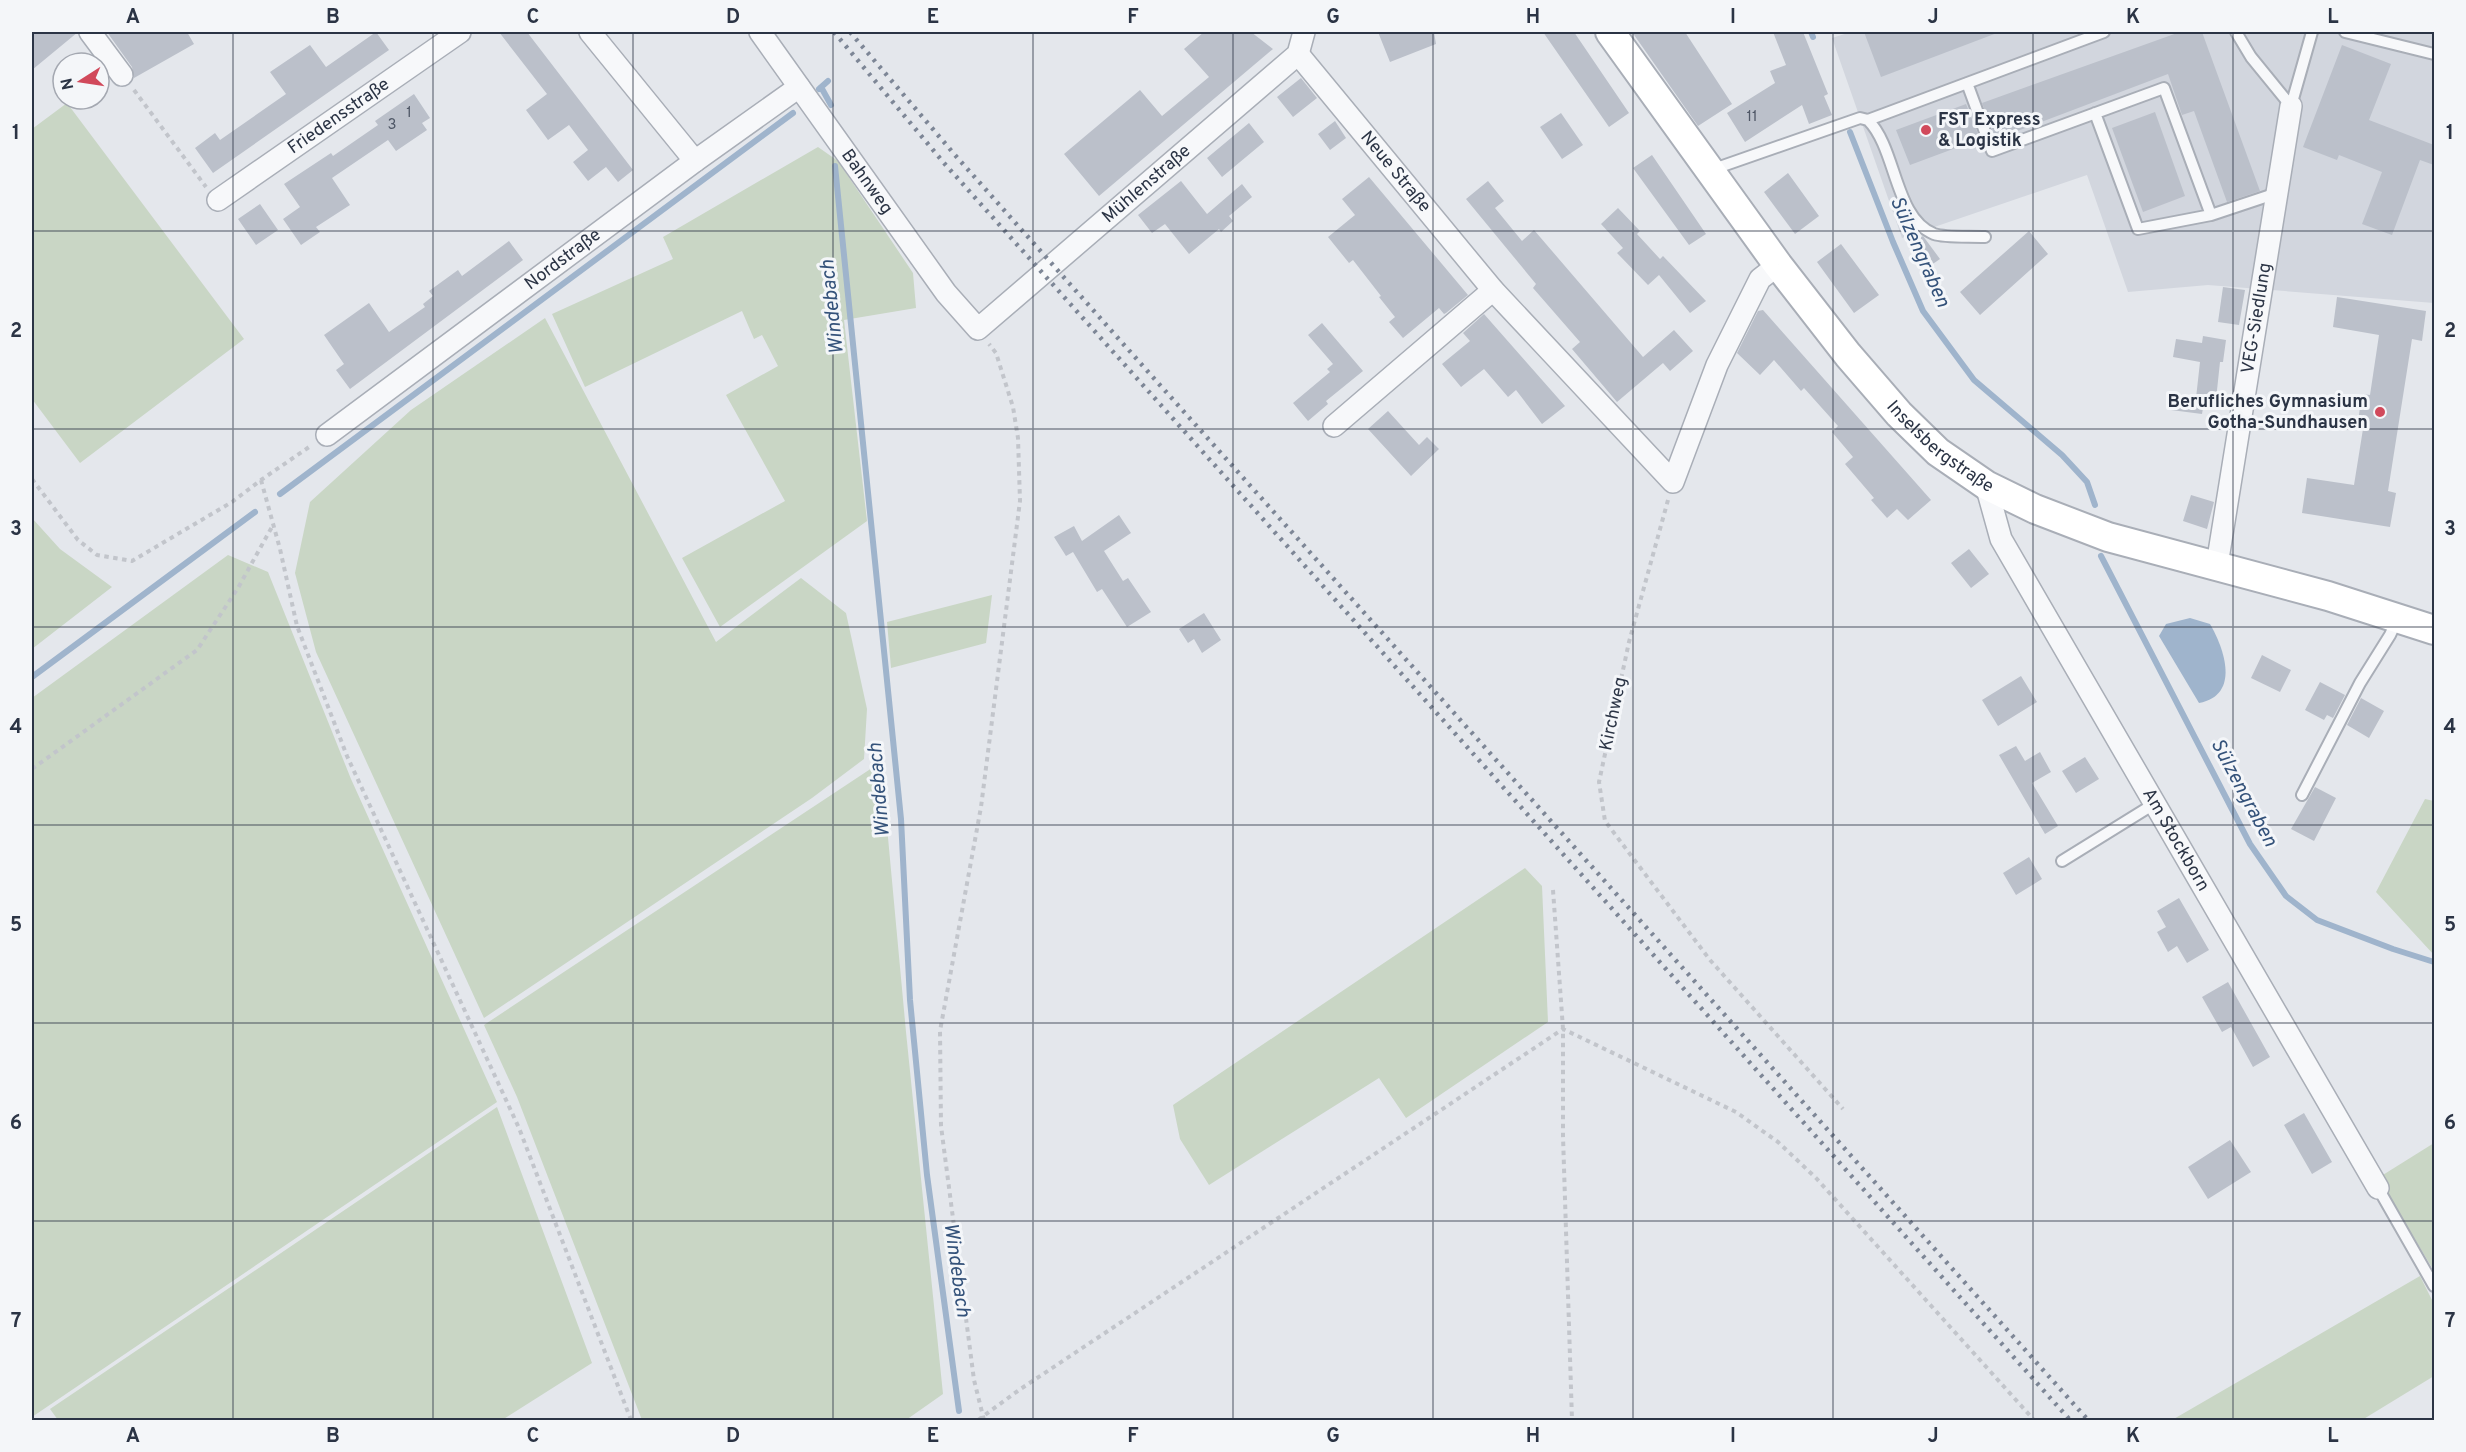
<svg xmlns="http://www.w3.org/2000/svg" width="2466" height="1452" font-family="Overpass,sans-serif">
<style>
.built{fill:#d2d6de}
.green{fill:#c9d6c5}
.water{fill:#9fb4cc}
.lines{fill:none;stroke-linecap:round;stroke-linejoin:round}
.stream{stroke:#9fb4cc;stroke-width:6}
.building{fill:#bbc0ca}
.lane-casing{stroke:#a9aeb7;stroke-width:14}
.street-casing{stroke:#a9aeb7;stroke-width:24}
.secondary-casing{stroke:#a9aeb7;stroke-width:32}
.path{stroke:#c2c5cb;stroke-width:4;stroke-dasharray:4.5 4.5;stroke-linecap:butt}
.lane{stroke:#f7f8fa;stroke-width:10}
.street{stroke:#f7f8fa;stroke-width:21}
.secondary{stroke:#fff;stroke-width:28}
.rail{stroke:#7d8696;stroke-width:4.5;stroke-dasharray:3 6;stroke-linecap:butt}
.grid{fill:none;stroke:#2b3445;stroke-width:1.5;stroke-opacity:0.55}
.poi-dot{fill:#d1495b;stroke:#f4f6f9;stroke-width:2}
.labels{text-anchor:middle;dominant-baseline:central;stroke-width:6;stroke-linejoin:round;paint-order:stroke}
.number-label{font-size:15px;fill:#4f5766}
.street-label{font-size:18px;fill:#2b3445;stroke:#f4f6f9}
.poi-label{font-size:18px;font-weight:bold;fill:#2b3445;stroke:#f4f6f9;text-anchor:start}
.water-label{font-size:20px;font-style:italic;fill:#34527a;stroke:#f4f6f9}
.neatline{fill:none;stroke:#2b3445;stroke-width:2}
.grid-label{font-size:20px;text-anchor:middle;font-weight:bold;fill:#2b3445}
</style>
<rect width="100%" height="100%" fill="#e4e7ec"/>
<!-- built -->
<path class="built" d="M1851,32h583v271l-226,-18 -80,7 -41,-117 -185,63 -70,-200z"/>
<!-- green -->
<path class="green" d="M67,103l177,236 -164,124 -48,-64v-270z
M818,147l20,14 75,112 3,35 -72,12 23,201 -147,106 -38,-69 103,-57 -59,-106 52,-29 -16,-31 -8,4 -12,-28 -157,76 -33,-73 121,-55 -10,-22z
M545,318l171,324 85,-64 45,35 21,96 -3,50 -52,39 -328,220 -168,-366 -21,-79 15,-71 101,-92z
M32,518l28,31 52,38 -80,62z
M228,555l40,17 83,207 146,323 -465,315v-719z
M992,595l-6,48 -95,25 -4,-46z
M881,762l25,270 37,362 -37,26h-264l-125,-323 -33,-72z
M2425,799l9,2v154l-58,-63z
M1525,868l17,18 6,136 -142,96 -27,-40 -170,107 -29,-46 -7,-34z
M497,1107l95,256 -90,57h-444l-8,-11z
M2434,1143v128l-56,-93z
M2420,1276l14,28v72l-72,44h-190z"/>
<!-- water -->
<path class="water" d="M2190,618l20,6c14,24 31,71 -11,79l-40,-67 7,-12z"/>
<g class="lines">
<!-- stream -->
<path class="stream" d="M1811,32l2,5
M821,87l10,18
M819,89l9,-8
M1850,132l43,110 30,69 51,69 88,75 25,27 8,23
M835,166l66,653 9,181 17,175 32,236
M280,494l513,-381
M2101,556l149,288 36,52 31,24 76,29 41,13
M32,677l223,-165"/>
</g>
<!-- building -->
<path class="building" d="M32,32h46l-46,38z
M107,32h80l7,12 -60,34 -2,-11z
M376,32l13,18 -176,123 -18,-25 20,-15 5,7 66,-46 -16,-22 40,-27 16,22z
M499,32h28l106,138 -15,12 -12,-15 -18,14 -15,-19 15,-12 -19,-25 -21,15 -22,-30 21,-16z
M1204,32h47l22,17 -174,147 -35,-42 76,-64 22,26 47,-39 -25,-28z
M1378,32h56l2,12 -46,18z
M1543,32h31l55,81 -20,14z
M1632,32h53l47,72 -34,22z
M1773,32h30l25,62 -4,2 8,19 -23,9 -7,-19 -57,37 -18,-29 48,-30 -5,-12 16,-6z
M1864,32h133v1l-116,44z
M2180,32h22l58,159 -33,11 -33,-91 -12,4 -14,-41 -172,65 -14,-36z
M2342,45l49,19 -22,56 65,25v20l-14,-5 -28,75 -30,-11 20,-52 -43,-17 -2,5 -34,-13z
M1301,78l16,20 -24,19 -16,-20z
M414,94l16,24 -8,5 5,7 -31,21 -8,-11 -56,38 18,27 -34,22 4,5 -19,13 -18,-26 17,-12 -16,-23 47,-31 2,3 45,-31 -3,-4z
M1966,104l14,35 -70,26 -14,-35z
M2155,112l30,84 -42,16 -31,-84z
M1561,113l22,32 -21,14 -22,-32z
M1335,121l11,17 -16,12 -12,-16z
M1249,123l15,19 -42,35 -15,-19z
M1652,155l54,79 -17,11 -56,-77z
M1788,173l31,43 -24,18 -31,-42z
M1369,177l99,118 -22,18 -2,1 -5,-6 -36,30 -14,-16 6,-5 -16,-20 2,-1 -28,-36 -4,3 -21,-26 27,-22 -13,-16z
M1181,181l26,33 35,-30 10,13 -23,19 4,5 -12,11 -2,-3 -30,25 -24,-30 -13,9 -14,-18z
M1488,181l16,20 -9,7 27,33 12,-11 109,127 31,-27 19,21 -23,20 -7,-8 -46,39 -45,-53 8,-7 -47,-54 3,-4 -70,-85z
M260,204l18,26 -22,15 -18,-26z
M1618,208l22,23 -3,3 23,25 3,-3 43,45 -16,12 -31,-38 -11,10 -31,-32 6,-5 -22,-24z
M2029,231l19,23 -68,61 -20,-23z
M1923,236l17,23 -16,11 -16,-24z
M509,241l14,19 -173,129 -14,-19 8,-6 -20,-29 45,-32 20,29 36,-25 -2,-3 10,-8 -4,-5 29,-21 4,6z
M1841,244l38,51 -25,18 -37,-51z
M2223,287l22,3 -6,35 -21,-3z
M2337,297l89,14 -4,30 -10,-2 -24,152 8,2 -6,34 -88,-14 5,-35 47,7 9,-56 -6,-1 5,-34 8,1 9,-60 -46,-8z
M1763,310l168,190 -23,20 -11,-11 -10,9 -16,-18 3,-2 -29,-34 8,-7 -21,-25 6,-6 -34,-38 -3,3 -27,-31 -14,15 -23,-22 21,-42z
M1484,314l81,92 -23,18 -26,-34 -8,7 -24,-28 -23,18 -19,-23 28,-23 -7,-8z
M1322,323l41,48 -37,30 2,3 -20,17 -15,-18 37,-31 -3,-3 6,-5 -25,-29z
M2203,336l23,4 -3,22h-3l-5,47 -12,-1 -1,6 -31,-4 2,-14 23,2 4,-36 -27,-5 3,-18 26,4z
M1388,411l31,34 8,-8 12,12 -28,27 -43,-47z
M2191,495l23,7 -7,27 -24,-8z
M1119,515l12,18 -27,18 19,30 5,-3 23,34 -24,15 -25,-38 -5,3 -24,-40 -7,4 -12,-19 20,-11 8,15z
M1969,549l20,25 -18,14 -20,-25z
M1204,613l17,27 -19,13 -8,-14 -6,4 -9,-14z
M2262,655l29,15 -11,22 -29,-14z
M2021,676l16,26 -39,24 -16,-26z
M2320,682l25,13 -12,23 -6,-3 -3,5 -19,-10z
M2361,698l23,13 -15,27 -22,-13z
M2016,746l9,15 15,-9 11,20 -19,11 26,43 -13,8 -46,-79z
M2085,757l14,22 -23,14 -14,-22z
M2315,787l21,11 -22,43 -23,-12z
M2029,857l13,22 -26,16 -13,-22z
M2179,898l30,52 -22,13 -10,-17 -9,6 -11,-20 9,-5 -9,-16z
M2228,982l42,75 -17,10 -22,-40 -9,5 -20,-35z
M2304,1113l28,49 -20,12 -28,-49z
M2230,1140l21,32 -43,27 -20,-32z"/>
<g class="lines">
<!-- lane casing -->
<g class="lane-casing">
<path id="lane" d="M2236,32l15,25 40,49
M2345,32l89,22
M1967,83l25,68 172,-63 47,127 66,-22
M2291,106l21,-74
M2095,113l43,116 73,-14
M1868,120l236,-88
M1711,170l149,-52 8,2c29,29 26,98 66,114 11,4 38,2 51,3
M2302,795l58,-112 30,-48 8,-17
M2062,861l92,-57
M2378,1188l56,98"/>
</g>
<!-- street casing -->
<g class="street-casing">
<g id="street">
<path d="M90,32l32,43"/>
<path d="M590,32l105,129"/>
<path id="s1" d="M760,32l186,261 32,36 320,-275 6,-22"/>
<path id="s2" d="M1298,54l195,236 180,192 44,-117 43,-86 18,-14"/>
<path id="s3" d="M218,200l242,-168"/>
<path d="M1334,426l159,-136"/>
<path id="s4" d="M327,435l368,-274 104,-74"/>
<path id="s5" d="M1986,485l15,54 377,649"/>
<path id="s6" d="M2217,565l74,-459"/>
</g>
</g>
<!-- secondary casing -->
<g class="secondary-casing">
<g id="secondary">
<path id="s7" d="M1610,32l168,233 70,90 51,59 39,38 48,33 49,24 73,28 220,59 106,34"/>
</g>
</g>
<!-- path -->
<path class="path" d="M134,90l72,97
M32,479l46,61 19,15 35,6 100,-59 29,-22 51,-35
M261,480l19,69 17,77 50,130 172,372 112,292
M1668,500l-39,142 -30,140 6,39 105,139 133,149
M32,769l165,-119 41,-62 35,-63
M1553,890l10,139v107l9,284
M978,1420l41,-30 544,-361 173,83 42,30 38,36 218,242
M984,1420l-10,-40 -33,-254 -1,-95 41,-224 39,-306 -2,-63 -5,-31 -17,-54 -7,-9"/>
<!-- lane -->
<use href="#lane" class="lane"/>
<!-- street -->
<use href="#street" class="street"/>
<!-- secondary -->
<use href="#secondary" class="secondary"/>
<!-- rail -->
<path class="rail" d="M834,32l110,131 1126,1257
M850,32l105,123 187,210 946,1055"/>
</g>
<!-- grid -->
<path class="grid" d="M233,32v1388M433,32v1388M633,32v1388M833,32v1388M1033,32v1388M1233,32v1388M1433,32v1388M1633,32v1388M1833,32v1388M2033,32v1388M2233,32v1388M32,231h2402M32,429h2402M32,627h2402M32,825h2402M32,1023h2402M32,1221h2402"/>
<!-- markers -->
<g class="poi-dot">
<circle cx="1926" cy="130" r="6"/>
<circle cx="2380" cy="412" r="6"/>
</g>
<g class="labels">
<!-- number labels -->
<g class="number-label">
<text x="409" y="113">1</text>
<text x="1752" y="117">11</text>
<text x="392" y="125">3</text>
</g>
<!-- street labels -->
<g class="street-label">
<text stroke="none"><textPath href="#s3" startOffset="147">Friedensstraße</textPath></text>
<text stroke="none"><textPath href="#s2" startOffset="153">Neue Straße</textPath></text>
<text stroke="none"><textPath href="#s1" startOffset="184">Bahnweg</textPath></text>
<text stroke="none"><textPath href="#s1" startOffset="591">Mühlenstraße</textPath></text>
<text stroke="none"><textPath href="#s4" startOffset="294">Nordstraße</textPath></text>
<text stroke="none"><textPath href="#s6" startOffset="250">VEG-Siedlung</textPath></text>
<text stroke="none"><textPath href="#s7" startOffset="532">Inselsbergstraße</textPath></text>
<text transform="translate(1614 714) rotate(-78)">Kirchweg</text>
<text stroke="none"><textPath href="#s5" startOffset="404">Am Stockborn</textPath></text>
</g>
<!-- poi labels -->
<g class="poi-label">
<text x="1938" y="120">FST Express<tspan x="1938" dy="21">&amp; Logistik</tspan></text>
<text x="2368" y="402" text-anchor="end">Berufliches Gymnasium<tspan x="2368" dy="21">Gotha-Sundhausen</tspan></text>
</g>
<!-- water labels -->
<g class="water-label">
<text transform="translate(1919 252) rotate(66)">Sülzengraben</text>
<text transform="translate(833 307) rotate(-96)">Windebach</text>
<text transform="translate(880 790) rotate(-95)">Windebach</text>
<text transform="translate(2243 793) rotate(62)">Sülzengraben</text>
<text transform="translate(956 1270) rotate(82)">Windebach</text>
</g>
</g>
<!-- border -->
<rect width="2466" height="1452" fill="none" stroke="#f4f6f9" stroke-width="66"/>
<!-- north arrow -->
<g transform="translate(81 81) rotate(258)"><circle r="28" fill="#f4f6f9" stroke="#a4a8b1" stroke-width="1.5"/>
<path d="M0-4.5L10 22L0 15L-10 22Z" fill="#d1495b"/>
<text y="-9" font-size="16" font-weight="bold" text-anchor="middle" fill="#2b3445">N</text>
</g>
<rect x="33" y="33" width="2400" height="1386" class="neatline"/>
<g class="grid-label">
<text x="133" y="23">A</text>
<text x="333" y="23">B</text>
<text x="533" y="23">C</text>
<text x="733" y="23">D</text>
<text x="933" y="23">E</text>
<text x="1133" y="23">F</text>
<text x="1333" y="23">G</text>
<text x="1533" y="23">H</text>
<text x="1733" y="23">I</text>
<text x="1933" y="23">J</text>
<text x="2133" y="23">K</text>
<text x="2333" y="23">L</text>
<text x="16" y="139">1</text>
<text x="2450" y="139">1</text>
<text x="16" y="337">2</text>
<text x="2450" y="337">2</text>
<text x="16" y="535">3</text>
<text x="2450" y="535">3</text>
<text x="16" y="733">4</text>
<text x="2450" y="733">4</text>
<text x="16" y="931">5</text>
<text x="2450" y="931">5</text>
<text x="16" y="1129">6</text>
<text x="2450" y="1129">6</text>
<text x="16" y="1327">7</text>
<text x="2450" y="1327">7</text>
<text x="133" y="1442">A</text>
<text x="333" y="1442">B</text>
<text x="533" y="1442">C</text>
<text x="733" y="1442">D</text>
<text x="933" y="1442">E</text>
<text x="1133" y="1442">F</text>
<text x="1333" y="1442">G</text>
<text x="1533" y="1442">H</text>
<text x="1733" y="1442">I</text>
<text x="1933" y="1442">J</text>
<text x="2133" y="1442">K</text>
<text x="2333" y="1442">L</text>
</g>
</svg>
